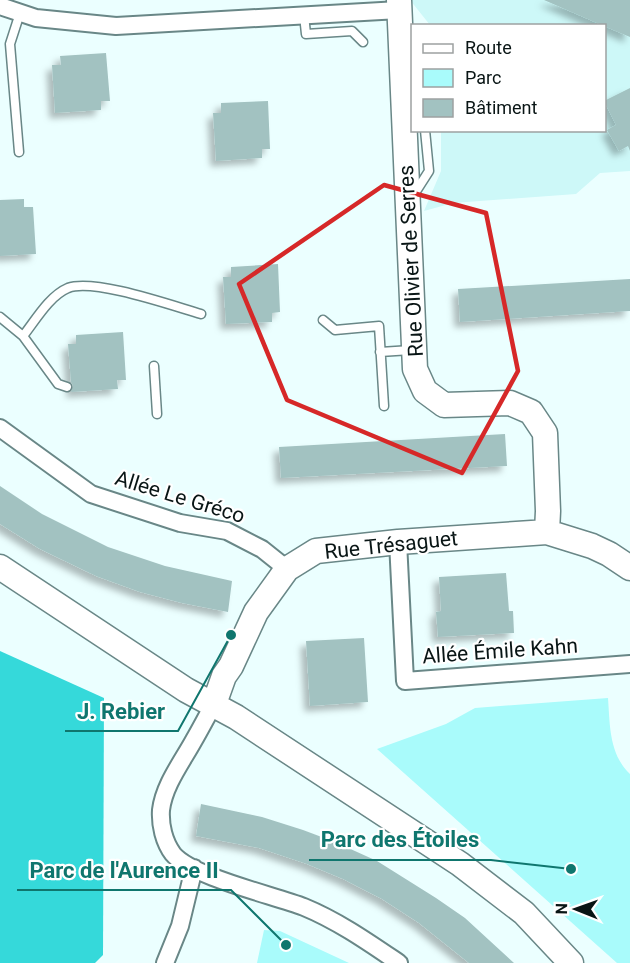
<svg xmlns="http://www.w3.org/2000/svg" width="630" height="963" font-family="Roboto,sans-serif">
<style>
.built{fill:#cdf8f8}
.green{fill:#a9fbfb}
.forest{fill:#35d9da}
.building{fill:#a2c2c1;filter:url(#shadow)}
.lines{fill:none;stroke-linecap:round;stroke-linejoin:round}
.lane-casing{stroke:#698787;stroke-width:11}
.street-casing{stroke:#698787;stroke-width:20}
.secondary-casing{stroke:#698787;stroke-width:27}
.lane{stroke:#fff;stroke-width:8}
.street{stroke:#fff;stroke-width:16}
.secondary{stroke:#fff;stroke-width:24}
.marked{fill:none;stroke:#d62828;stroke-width:4.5;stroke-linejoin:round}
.labels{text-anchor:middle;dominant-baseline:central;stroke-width:4.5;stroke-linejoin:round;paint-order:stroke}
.street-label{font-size:21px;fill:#091515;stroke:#fff}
.leader{fill:none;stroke:#0f766e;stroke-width:2}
.callout-dot{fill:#0f766e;stroke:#fff;stroke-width:2}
.callout-label{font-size:22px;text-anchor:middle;font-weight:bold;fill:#0f766e;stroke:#fff;stroke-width:4.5;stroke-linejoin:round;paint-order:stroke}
</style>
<defs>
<filter id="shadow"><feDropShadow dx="-5.5" dy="5.5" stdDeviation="3" flood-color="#0004"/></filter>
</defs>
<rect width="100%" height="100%" fill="#ebffff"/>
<!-- built -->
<path class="built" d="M410,0h220v171l-30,2 -24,21 -123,9 -29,8 17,-40v-40l163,-1v-104l-174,-1z"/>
<!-- green -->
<path class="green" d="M608,698c2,27 1,56 22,76v189h-13l-240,-214 69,-25 29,-16z
M264,930l16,1 69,32h-92z"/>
<!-- forest -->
<path class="forest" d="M0,651l104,47 -1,257 -8,8h-95z"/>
<!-- building -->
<path class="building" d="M544,0h86v37l-26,-11z
M106,53l4,48h-9v9l-46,3 -3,-48h9l-1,-9z
M630,88v63l-2,-5 -9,5 -12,-21 9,-5 -12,-24z
M268,101l2,48h-8v9l-46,3 -3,-48h8v-10z
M24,199v8h9l3,47 -36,2v-56z
M278,264l2,48 -8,1v9l-46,2 -3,-47h8v-10z
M630,279v32l-170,11 -2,-33z
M123,332l3,48h-9l1,9 -47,3 2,-6 -2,-4 -3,-38h8v-9z
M505,434l2,32 -226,12 -2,-31z
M0,486l42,28 66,33 57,19 67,15 -4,31 -46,-9 -42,-11 -44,-16 -56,-27 -40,-25z
M506,573l3,38h4l1,22 -76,4 -2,-25 5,-1 -2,-34z
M364,638l4,64 -58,4 -4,-65z
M201,804l61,13 41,13 32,12 42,19 59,37 29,20 49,45h-45l-50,-40 -37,-24 -39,-20 -36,-15 -48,-16 -63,-12z"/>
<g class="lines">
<!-- lane casing -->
<g class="lane-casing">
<path id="lane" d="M304,15l2,19 46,-3 11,11
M19,152l-9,-108 10,-31
M413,196l16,-25 -4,-41
M0,317l23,19 35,48 9,3
M323,320l12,10 44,-4 5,80
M23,336c12,-15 26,-40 45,-48 26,-10 105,18 133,26
M380,352l31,-2
M154,366l3,48"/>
</g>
<!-- street casing -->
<g class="street-casing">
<path id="street" d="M0,6l36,12 80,8 283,-16
M0,428l91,66 89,29 47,8 35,18 25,20
M398,542l7,139 225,-17
M214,704c-7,12 -13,24 -20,36 -12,22 -30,45 -33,70 -1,15 3,32 12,44 19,23 100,41 131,53 34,14 64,35 95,56
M165,963l15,-37 14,-58"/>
</g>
<!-- secondary casing -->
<g class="secondary-casing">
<path id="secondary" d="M399,0l16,369 10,22 19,14 66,-2 21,9 14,21 3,78 -1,21
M0,567l186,123 50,27 224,147 64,49 47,50
M214,704l10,-28 7,-10 25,-54 31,-43 29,-18 82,-9 149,-10 45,14 17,8 21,14"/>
</g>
<!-- lane -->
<use href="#lane" class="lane"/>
<!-- street -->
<use href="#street" class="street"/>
<!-- secondary -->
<use href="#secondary" class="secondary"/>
</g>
<!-- marked area -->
<path class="marked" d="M384,185l102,28 32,158 -56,102 -175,-73 -48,-116z"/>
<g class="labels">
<!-- street labels -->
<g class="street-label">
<text transform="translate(411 261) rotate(-93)">Rue Olivier de Serres</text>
<text transform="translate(180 497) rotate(17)">Allée Le Gréco</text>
<text transform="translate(391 545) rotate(-6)">Rue Trésaguet</text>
<text transform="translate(500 651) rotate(-4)">Allée Émile Kahn</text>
</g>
</g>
<!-- callouts -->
<path class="leader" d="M231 635L178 731H65M571 869L491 860H309M286 945L231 890H17"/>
<g class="callout-dot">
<circle cx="231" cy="635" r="6"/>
<circle cx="571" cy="869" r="6"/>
<circle cx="286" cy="945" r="6"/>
</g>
<g class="callout-label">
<text x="121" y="719">J. Rebier</text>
<text x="400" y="847">Parc des Étoiles</text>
<text x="124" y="878">Parc de l'Aurence II</text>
</g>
<!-- legend -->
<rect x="411" y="24" width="195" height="108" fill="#ffffff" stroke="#9da1a1" stroke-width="1.5"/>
<rect x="423" y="44" width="30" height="9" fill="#ffffff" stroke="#9da1a1" stroke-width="1.5"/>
<text x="465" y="54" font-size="18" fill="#091515">Route</text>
<rect x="423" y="69" width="30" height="18" fill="#a9fbfb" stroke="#9da1a1" stroke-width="1.5"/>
<text x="465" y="84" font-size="18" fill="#091515">Parc</text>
<rect x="423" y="99" width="30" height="18" fill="#a2c2c1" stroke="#9da1a1" stroke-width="1.5"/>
<text x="465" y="114" font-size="18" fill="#091515">Bâtiment</text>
<!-- north arrow -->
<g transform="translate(576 909) rotate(271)" stroke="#ffffff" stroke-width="4.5" paint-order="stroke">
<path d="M0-4.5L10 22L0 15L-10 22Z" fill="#091515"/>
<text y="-9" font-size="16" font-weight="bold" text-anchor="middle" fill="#091515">N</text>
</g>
</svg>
